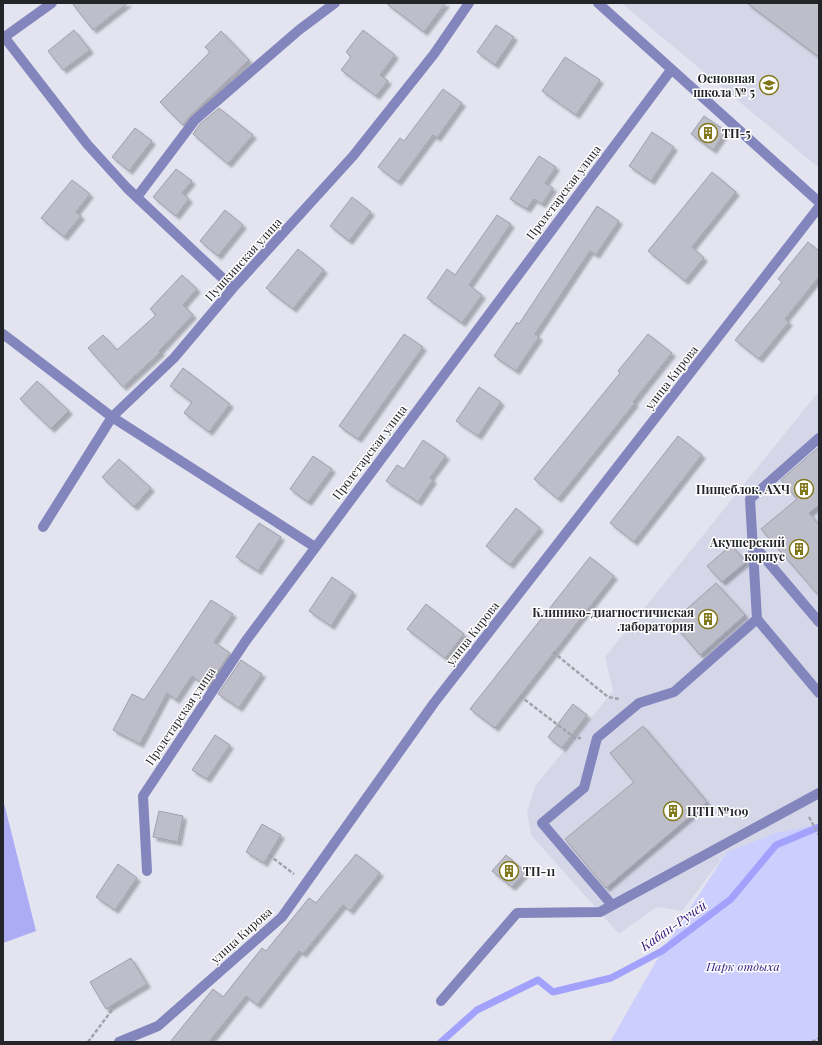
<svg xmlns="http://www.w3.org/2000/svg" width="822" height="1045" font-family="'Playfair Display',serif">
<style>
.built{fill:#d5d7e9}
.green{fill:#cccffe}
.forest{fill:#abacf4}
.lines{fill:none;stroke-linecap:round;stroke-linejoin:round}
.stream{stroke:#a2a2fc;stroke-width:7}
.building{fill:#bdbec9;stroke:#9fa0ab;filter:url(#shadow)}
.path{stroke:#a2a2ac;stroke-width:2.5;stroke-dasharray:4 2;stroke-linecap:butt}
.minor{stroke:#8385bd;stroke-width:10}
.labels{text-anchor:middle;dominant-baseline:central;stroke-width:3;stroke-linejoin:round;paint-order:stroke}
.poi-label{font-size:12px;font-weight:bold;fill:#242529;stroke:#fff;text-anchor:end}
.street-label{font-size:12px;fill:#242529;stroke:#fff}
.park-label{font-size:12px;font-style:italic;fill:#321e84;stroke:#fff}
.water-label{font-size:13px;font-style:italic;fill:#270873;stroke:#fff}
</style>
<defs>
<filter id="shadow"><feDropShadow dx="3.5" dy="3.5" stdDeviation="1" flood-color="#0004"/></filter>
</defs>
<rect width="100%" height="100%" fill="#e4e4f0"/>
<!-- built -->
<path class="built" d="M621,3h198v165z
M819,391v433l-92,28 -45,59 -25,-4 -38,27 -88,-99 -4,-23 8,-26 78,-95 -8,-34z"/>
<!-- green -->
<path class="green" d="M819,824v218h-209l52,-91 65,-99 49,-19z"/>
<!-- forest -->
<path class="forest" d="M3,799l33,132 -33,12z"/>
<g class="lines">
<!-- stream -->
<path class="stream" d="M441,1042l36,-32 61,-30 15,12 58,-14 51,-27 69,-52 45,-54 43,-18"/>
</g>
<!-- building -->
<path class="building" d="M72,3h56l-35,27z
M386,3h60l-22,29z
M747,3h72v54z
M496,25l18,12 -19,28 -18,-13z
M74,30l16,20 -27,20 -15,-19z
M363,30l32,25 -15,20 8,6 -12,15 -35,-26 10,-13 -5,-5z
M221,31l28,29 -58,55 -8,10 -23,-23 50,-50 -5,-5z
M565,57l35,23 -24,35 -34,-24z
M443,89l19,14 -25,35 -4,-3 -35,47 -20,-15 22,-29 4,3z
M219,108l34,27 -25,29 -35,-30 7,-10z
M704,116l22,15 -13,19 -22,-16z
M135,128l17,13 -23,30 -17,-14z
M652,132l22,15 -23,34 -22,-15z
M539,156l17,11 -11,16 8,5 -11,16 -8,-5 -7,10 -17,-10z
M176,169l16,12 -10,12 7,6 -13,17 -23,-19z
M712,172l24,20 -44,55 12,11 -19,23 -37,-30z
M72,180l18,14 -14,18 5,4 -17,21 -23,-19z
M352,197l19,15 -22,29 -19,-15z
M597,206l22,15 -23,34 -6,-4 -55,83 4,3 -23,34 -22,-15 23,-34 2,2z
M225,210l18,15 -25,31 -18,-15z
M497,215l14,9 -42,61 13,10 -20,28 -35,-25 20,-29 8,6z
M808,242l11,9v26l-34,42 4,3 -30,37 -24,-19 47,-58 -4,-3z
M298,249l26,21 -31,39 -27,-21z
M182,275l15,14 -14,16 10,10 -34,36 2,1 -38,35 -35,-39 15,-13 14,15 39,-35 -6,-6z
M404,334l19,13 -65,92 -19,-13z
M648,334l24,19 -39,49 2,1 -77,96 -24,-20 86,-106 -2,-2z
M183,368l47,36 -21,28 -25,-19 8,-11 -22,-16z
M37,381l32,30 -18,18 -31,-30z
M479,387l22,15 -23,34 -22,-15z
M678,436l24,19 -68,87 -24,-19z
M423,440l23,16 -16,22 3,2 -15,22 -32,-21 11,-16 7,4z
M819,447v58l-10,8 10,12v71l-58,-67 36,-30 -16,-19z
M313,456l19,13 -24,33 -18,-13z
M119,459l32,29 -17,19 -32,-30z
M516,508l24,20 -30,37 -24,-19z
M259,523l22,14 -23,34 -22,-14z
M731,545l15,17 -24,20 -15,-16z
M590,557l24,19 -119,152 -25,-19z
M332,577l21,15 -22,34 -22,-15z
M716,583l29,32 -45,40 -28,-33z
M211,600l22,14 -19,28 16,11 -23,34 -15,-11 -16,24 -9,-7 -27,51 -27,-14 19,-36 12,6z
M426,604l38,30 -19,24 -38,-29z
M241,660l21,14 -23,34 -21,-14z
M573,704l14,11 -25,33 -14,-11z
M643,726l64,76 -101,86 -41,-49 69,-57 -24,-29z
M215,735l15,10 -23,34 -15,-9z
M159,811l24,5 -5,26 -25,-5z
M262,824l19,11 -17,28 -18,-11z
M356,854l24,19 -30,38 -7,-6 -40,49 -4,-3 -42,54 -11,-9 -37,46h-39l43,-53 10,8 39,-49 4,3 43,-53 7,5z
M506,855l20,17 -14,15 -20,-16z
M118,864l19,14 -22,32 -19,-13z
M131,958l16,26 -41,25 -16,-27z"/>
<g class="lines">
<!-- path -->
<path class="path" d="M553,652l55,45 11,2
M520,696l55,42h6
M809,817l10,18
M269,855l25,19
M88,1042l30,-40
M812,1042l7,-4"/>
<!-- minor -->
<path class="minor" d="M598,3l221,199
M3,38l49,-35
M5,38l82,106 40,44 106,100
M137,197l58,-77 104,-90 36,-27
M3,334l109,83 203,130
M819,438l-69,61 7,120 62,74
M43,527l69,-110 62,-59 59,-70 120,-132 81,-102 35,-51
M752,543l67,79
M147,871l-4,-75 102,-154 426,-572
M612,905l-70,-82 42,-35 13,-50 42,-35 35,-11 83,-73
M441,1001l76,-88 83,-1 219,-119
M119,1042l39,-16 124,-109 152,-214 385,-496"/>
</g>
<!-- icons -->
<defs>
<g id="school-ring" transform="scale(1)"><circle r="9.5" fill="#fff" stroke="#81771b" stroke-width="1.5"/><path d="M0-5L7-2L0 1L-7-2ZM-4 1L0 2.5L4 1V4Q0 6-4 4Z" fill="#81771b"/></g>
<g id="building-ring" transform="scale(1)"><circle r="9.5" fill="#fff" stroke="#81771b" stroke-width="1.5"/><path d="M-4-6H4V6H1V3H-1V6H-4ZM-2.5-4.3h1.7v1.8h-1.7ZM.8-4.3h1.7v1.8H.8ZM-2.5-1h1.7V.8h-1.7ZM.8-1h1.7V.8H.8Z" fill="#81771b"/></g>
</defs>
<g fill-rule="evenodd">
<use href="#school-ring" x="769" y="85"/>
<use href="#building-ring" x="708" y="133"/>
<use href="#building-ring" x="804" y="489"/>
<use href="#building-ring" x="799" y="549"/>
<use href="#building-ring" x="708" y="619"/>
<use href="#building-ring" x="673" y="811"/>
<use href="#building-ring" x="509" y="871"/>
</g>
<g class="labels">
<!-- poi labels -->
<g class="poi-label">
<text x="755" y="78">Основная<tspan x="755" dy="14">школа № 5</tspan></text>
<text x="722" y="133" text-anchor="start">ТП-5</text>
<text x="790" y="489">Пищеблок, АХЧ</text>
<text x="785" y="542">Акушерский<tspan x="785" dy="14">корпус</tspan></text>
<text x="694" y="612">Клинико-диагностичиская<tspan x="694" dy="14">лаборатория</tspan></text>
<text x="687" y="811" text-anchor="start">ЦТП №109</text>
<text x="523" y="871" text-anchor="start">ТП-11</text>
</g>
<!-- street labels -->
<g class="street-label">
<text transform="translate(563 192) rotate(-53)">Пролетарская улица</text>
<text transform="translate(243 259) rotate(-48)">Пушкинская улица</text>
<text transform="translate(671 377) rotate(-52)">улица Кирова</text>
<text transform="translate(369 452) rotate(-53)">Пролетарская улица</text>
<text transform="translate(472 633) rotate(-52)">улица Кирова</text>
<text transform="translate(180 716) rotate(-56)">Пролетарская улица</text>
<text transform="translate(241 935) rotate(-42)">улица Кирова</text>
</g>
<!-- park labels -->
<g class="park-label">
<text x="743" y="966">Парк отдыха</text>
</g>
<!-- water labels -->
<g class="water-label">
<text transform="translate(673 925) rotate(-35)">Кабан-Ручей</text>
</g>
</g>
<!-- border -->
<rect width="822" height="1045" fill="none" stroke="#242529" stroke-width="8"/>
</svg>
